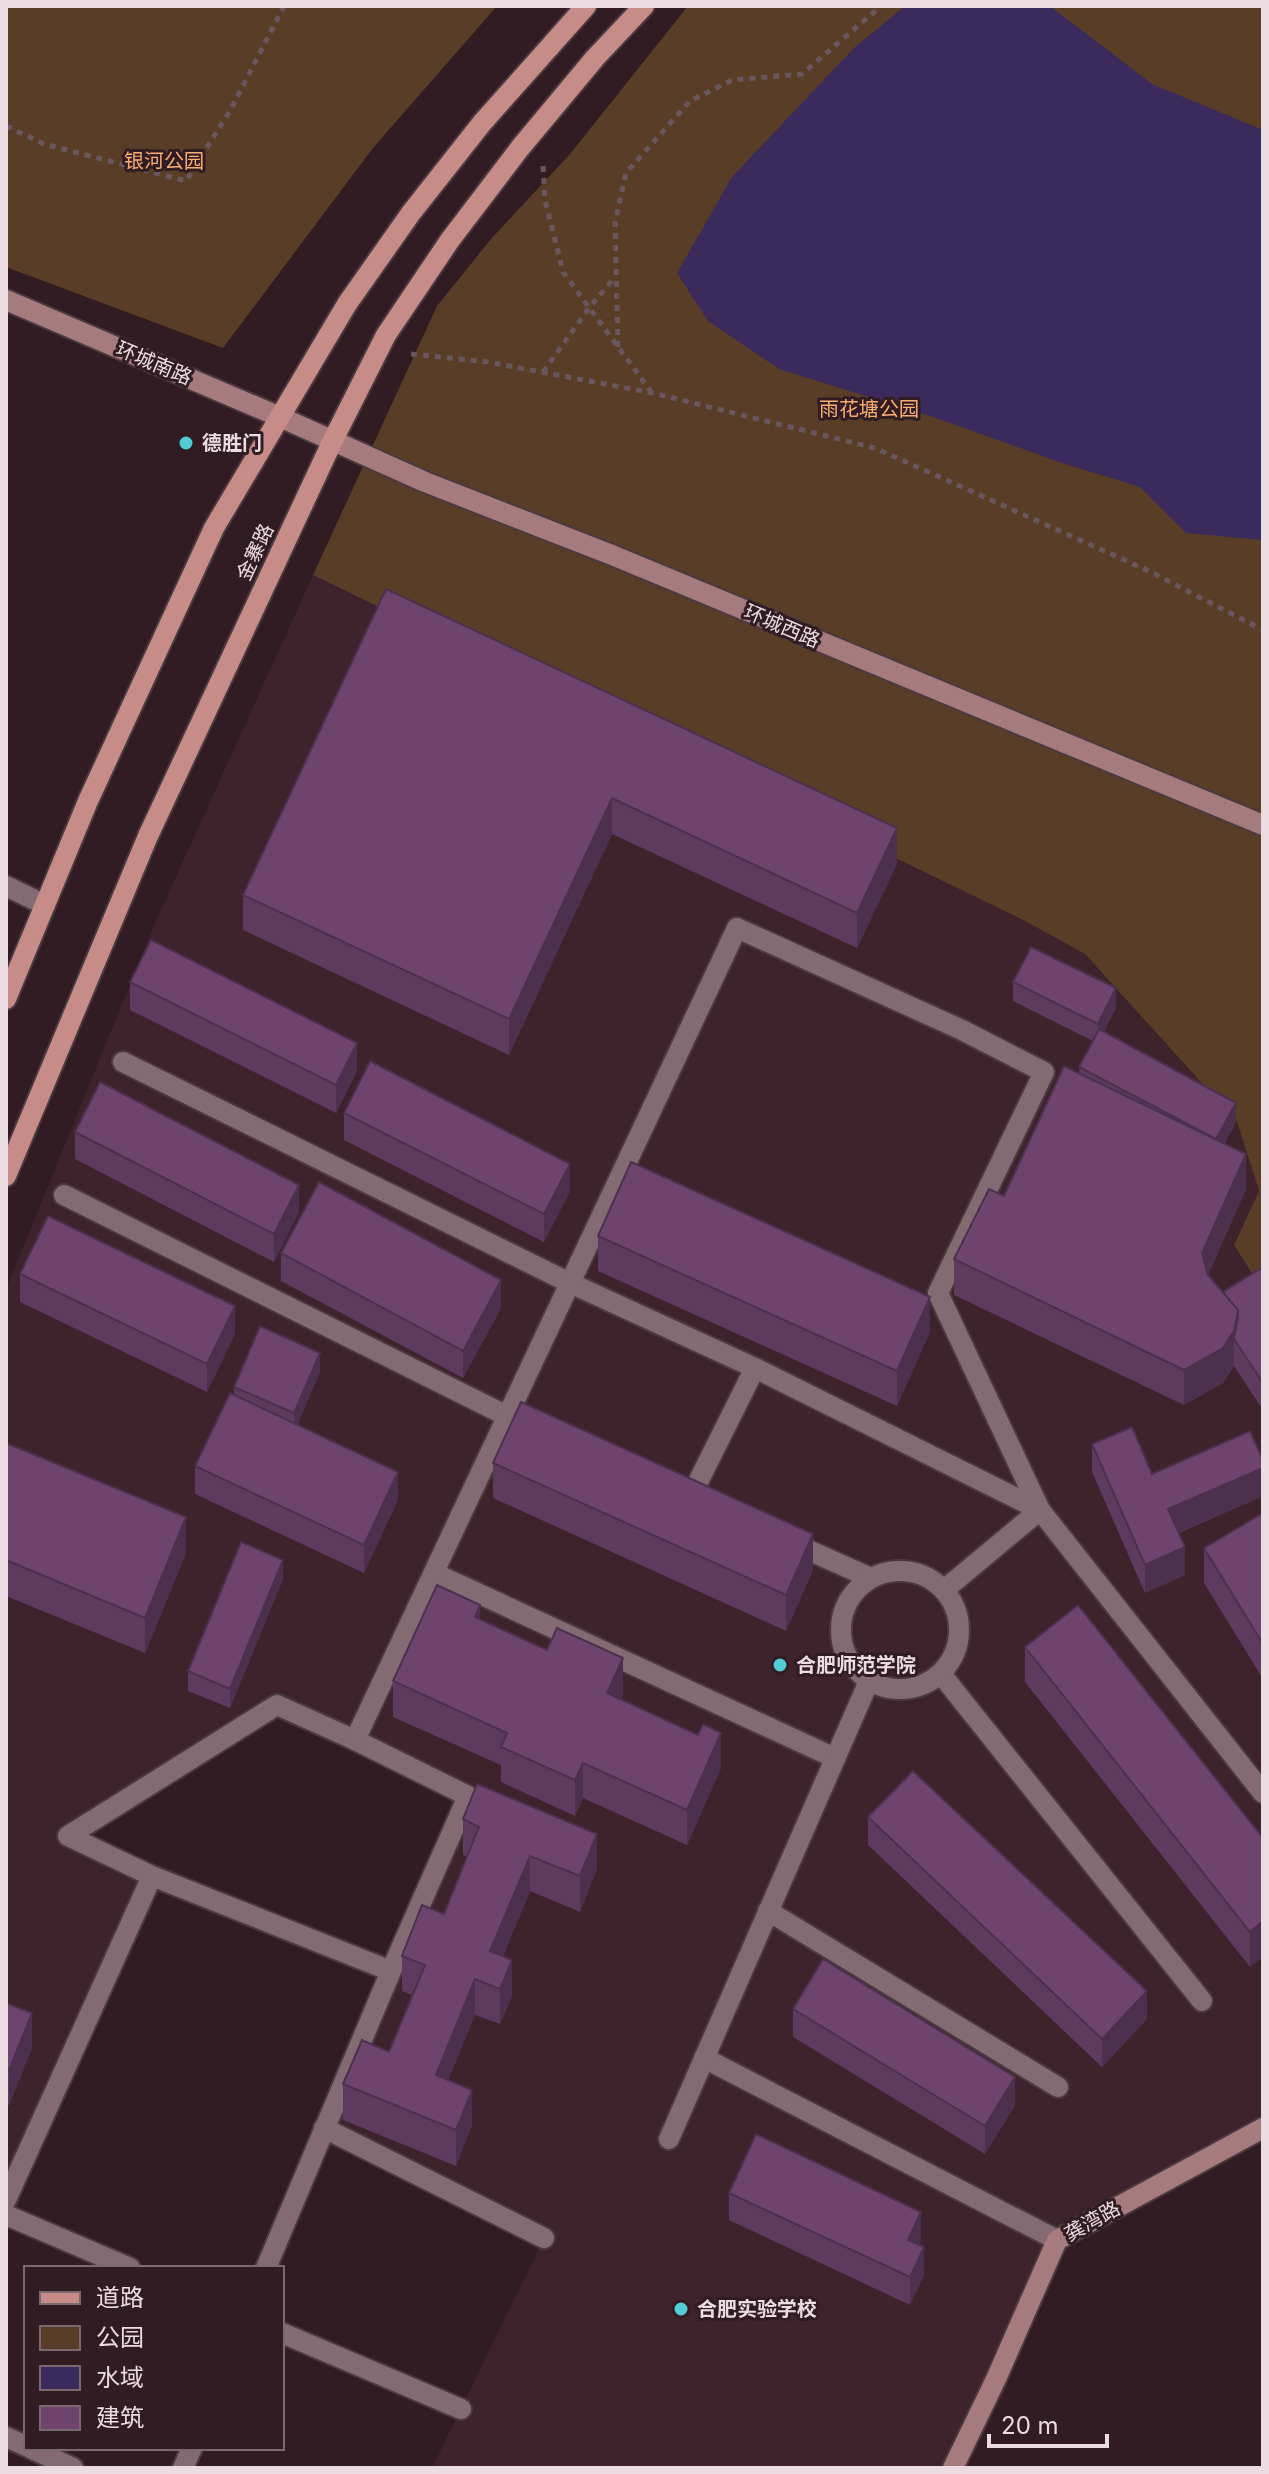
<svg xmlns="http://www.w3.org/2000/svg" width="1269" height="2474" font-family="Inter,'Noto Sans SC',sans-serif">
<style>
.built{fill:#3e222c}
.green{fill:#593d27}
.water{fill:#3a2b5c}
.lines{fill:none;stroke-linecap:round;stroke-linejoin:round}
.lane-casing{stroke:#4a393f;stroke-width:24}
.street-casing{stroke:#4a393f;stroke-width:24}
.secondary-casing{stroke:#4a393f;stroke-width:24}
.primary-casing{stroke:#4a393f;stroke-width:24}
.path{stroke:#6a575e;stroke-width:5;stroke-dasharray:6 6;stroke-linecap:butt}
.lane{stroke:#846a72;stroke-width:20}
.street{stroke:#846a72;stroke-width:20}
.secondary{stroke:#a67b7d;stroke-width:20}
.primary{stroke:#c88c88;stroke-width:20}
.wall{fill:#5f3a5f}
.shaded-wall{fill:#4d304d}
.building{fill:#6e446e;stroke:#4d304d;stroke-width:2}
.poi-dot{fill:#52ccd6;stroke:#311c23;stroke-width:3}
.labels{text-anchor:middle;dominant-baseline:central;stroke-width:6;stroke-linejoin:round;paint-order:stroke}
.park-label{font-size:20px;fill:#f5ad71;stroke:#311c23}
.street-label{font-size:20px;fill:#eadce0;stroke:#311c23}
.poi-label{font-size:20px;font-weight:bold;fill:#eadce0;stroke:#311c23;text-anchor:start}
</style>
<rect width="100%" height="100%" fill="#311c23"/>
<!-- built -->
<path class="built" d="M313,575l708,344 64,35 152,168 22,69 -25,54 29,46v837l-206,112 -104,228h-521l112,-230 -220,-110 144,-331 -190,-91 -210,129 84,41 -146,324v-911l149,-366z"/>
<!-- green -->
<path class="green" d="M6,6h491l-124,142 -150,200 -217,-81z
M688,6h575v1285l-29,-46 25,-54 -22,-69 -152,-168 -64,-35 -708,-344 124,-269 54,-67 79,-85z"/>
<!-- water -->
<path class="water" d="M905,6h145l102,78 111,46v410l-77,-7 -46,-46 -78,-24 -126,-45 -157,-49 -71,-48 -31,-48 55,-96 122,-129z"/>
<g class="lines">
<!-- lane casing -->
<g class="lane-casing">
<path id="lane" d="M737,928l225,102 82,42 -106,221 102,217
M123,1062l447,221 185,85 285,142
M64,1195l459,229
M690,1498l65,-130
M790,1542l81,36
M434,1573l401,185
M944,1590l96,-80 223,283
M941,1674l261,327
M277,1705l78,35 113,56 -77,175 -239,-95 -84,-40z
M768,1911l290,176
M704,2058l353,182
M324,2128l220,110
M6,2200l146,-324
M6,2215l124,53
M266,2268l125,-297
M282,2333l179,76
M183,2468l9,-20"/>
</g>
<!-- street casing -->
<g class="street-casing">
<path id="street" d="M6,886l39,19
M841 1630a59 59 0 1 1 118 0a59 59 0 1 1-118 0Z
M355,1740l382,-812
M669,2139l200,-458
M6,2437l20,9
M30,2448l43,20"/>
</g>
<!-- secondary casing -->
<g class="secondary-casing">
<path id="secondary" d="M6,300l274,117 145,65 187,73 651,270
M953,2468l43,-89 61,-139 206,-112"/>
</g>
<!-- primary casing -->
<g class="primary-casing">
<path id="primary" d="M6,999l82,-198 126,-273 133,-224 64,-91 71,-90 104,-117
M6,1176l142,-340 185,-396 53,-105 64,-95 70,-92 75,-90 49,-52"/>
</g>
<!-- path -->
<path class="path" d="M6,126l38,18 142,37 45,-72 53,-103
M543,166l2,34 18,72 89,121
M618,347l-3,-124 11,-50 64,-72 42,-21 70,-6 79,-68
M411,354l77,8 165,31 222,55 274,123 114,59
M543,372l46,-64 26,-31"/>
<!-- lane -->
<use href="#lane" class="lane"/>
<!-- street -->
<use href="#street" class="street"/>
<!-- secondary -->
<use href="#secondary" class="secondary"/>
<!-- primary -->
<use href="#primary" class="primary"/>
</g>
<!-- wall -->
<path class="wall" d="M386,589l511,275 -40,84 -245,-114 -103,221 -266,-125v-35z
M130,982l227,89 -21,42 -206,-103z
M1013,982l103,26 -12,23 132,91 -11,21 21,46 -38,86 15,17 40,-21v139l-29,-44 -11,17 -39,22 -230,-110v-36l50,-63 75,-123v-6l14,-26 -80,-40z
M344,1113l226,78 -26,51 -200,-102z
M75,1132l224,80 -25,50 -199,-103z
M598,1236l332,96 -33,74 -299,-135z
M281,1253l220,55 -38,70 -182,-97z
M20,1274l215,60 -28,58 -187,-90z
M320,1372l-23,53 101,75 -34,73 -169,-79v-28l39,-70v-9z
M6,1443l180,110 -41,100 -139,-57z
M1092,1444l60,30 111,-14v36l-84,37 6,42 -40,18 -53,-121z
M493,1463l320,107 -27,61 -293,-133z
M1263,1513v166l-59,-96v-35z
M283,1579l-53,129 -42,-17v-20z
M480,1619l143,74 -2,6 100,69 -34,77 -104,-47 -8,18 -74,-34v-17l-108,-48v-36z
M1025,1647l238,191 -13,129 -225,-285z
M868,1817l279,202 -45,48 -234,-222z
M463,1819l134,50 -17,43 -50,-21 -27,65 9,40 -12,28 -25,-9 -27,65 24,45 -16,41 -113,-46v-36l46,-32 23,-57 -10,-4v-35l42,-42 23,-57 -4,-2z
M6,2003l26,45 -23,57 -3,-1z
M793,2009l222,96 -30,49 -192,-117z
M729,2193l192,47 -2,5 5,30 -14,30 -181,-85z"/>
<!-- shaded-wall -->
<path class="shaded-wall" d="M612,798v36l-103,221v-36z
M897,828v36l-40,84v-35z
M1116,988v20l-18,36v-20z
M357,1043v28l-21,42v-28z
M1236,1103v19l-20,38v-20z
M1246,1154v35l-44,100v-36z
M570,1164v27l-26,51v-28z
M299,1185v27l-25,50v-28z
M501,1280v28l-38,70v-27z
M930,1297v35l-33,74v-35z
M235,1306v28l-28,58v-28z
M1238,1310v34l-4,-5v27l-11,17 -39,22v-35z
M320,1353v19l-26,61v-20z
M1263,1468v28l-95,41v-28z
M398,1472v28l-34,73v-28z
M186,1517v36l-41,100v-35z
M813,1534v36l-27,61v-36z
M1185,1547v28l-40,18v-28z
M283,1560v19l-53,129v-19z
M480,1605v35l-5,-23z
M623,1658v35l-16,36v-36z
M721,1733v35l-34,77v-35z
M583,1763v35l-8,18v-36z
M597,1834v35l-17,43v-36z
M530,1856v35l-40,96v-36z
M1263,1921v36l-13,10v-35z
M512,1960v36l-12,28v-35z
M475,1979v36l-39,95v-35z
M1147,1991v28l-45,48v-28z
M32,2013v35l-23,57v-35z
M1015,2077v28l-30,49v-28z
M472,2090v35l-16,41v-36z
M921,2212v28l-13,28v-28z
M924,2247v28l-14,30v-28z"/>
<!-- building -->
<path class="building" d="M386,589l511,239 -40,85 -245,-115 -103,221 -266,-124z
M151,940l206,103 -21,42 -206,-103z
M1031,947l85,41 -18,36 -85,-42z
M1099,1029l137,74 -20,36 -137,-72z
M370,1061l200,103 -26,50 -200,-101z
M1064,1066l182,88 -44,99 6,22 30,35 -4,21 -11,17 -39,22 -230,-111 35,-70 15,7z
M100,1082l199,103 -25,49 -199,-102z
M631,1162l299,135 -33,74 -299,-135z
M319,1182l182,98 -38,71 -182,-98z
M48,1216l187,90 -28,58 -187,-90z
M1261,1268l2,3v112l-29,-44 4,-22v-7l-15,-18z
M260,1326l60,27 -26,60 -60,-26z
M230,1393l168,79 -34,73 -169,-79z
M521,1402l292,132 -27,61 -293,-132z
M1132,1427l20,47 98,-43 13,29v8l-95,41 17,38 -40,18 -53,-121z
M6,1443l180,74 -41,101 -139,-58z
M1263,1513v131l-59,-96z
M241,1542l42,18 -53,129 -42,-18z
M437,1585l43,20 -5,12 72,33 10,-22 66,30 -16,35 91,42 5,-11 18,9 -34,77 -104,-47 -8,17 -74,-33 6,-14 -114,-52z
M1078,1605l185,233v83l-13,11 -225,-285z
M913,1771l234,220 -45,48 -234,-222z
M477,1784l120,50 -17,42 -50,-20 -40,95 22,9 -12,29 -25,-10 -39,96 36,15 -16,40 -113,-46 19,-44 27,12 36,-87 -23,-9 20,-51 22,9 35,-87 -16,-8z
M823,1959l192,118 -30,49 -192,-117z
M6,2003l26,10 -23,57 -3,-2z
M756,2134l165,78 -13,28 16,7 -14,30 -181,-84z"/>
<!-- markers -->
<g class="poi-dot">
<circle cx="186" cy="443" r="8"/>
<circle cx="780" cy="1665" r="8"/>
<circle cx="681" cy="2309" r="8"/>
</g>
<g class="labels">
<!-- park labels -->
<g class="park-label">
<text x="164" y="161">银河公园</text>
<text x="869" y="409">雨花塘公园</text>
</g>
<!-- street labels -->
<g class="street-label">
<text transform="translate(154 363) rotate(23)">环城南路</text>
<text transform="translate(255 552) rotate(-65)">金寨路</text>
<text transform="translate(782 626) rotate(23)">环城西路</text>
<text transform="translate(1092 2221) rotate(-29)">龚湾路</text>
</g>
<!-- poi labels -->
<g class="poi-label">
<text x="202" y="443">德胜门</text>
<text x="796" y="1665">合肥师范学院</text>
<text x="697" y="2309">合肥实验学校</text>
</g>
</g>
<!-- border -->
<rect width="1269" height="2474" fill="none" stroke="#eadce0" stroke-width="16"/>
<!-- legend -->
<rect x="24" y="2266" width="260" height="184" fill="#311c23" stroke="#7b696f" stroke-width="2"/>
<rect x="40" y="2292" width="40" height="12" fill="#c88c88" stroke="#7b696f" stroke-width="2"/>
<text x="96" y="2306" font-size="24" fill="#eadce0">道路</text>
<rect x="40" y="2326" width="40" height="24" fill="#593d27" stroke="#7b696f" stroke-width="2"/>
<text x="96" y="2346" font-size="24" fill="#eadce0">公园</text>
<rect x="40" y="2366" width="40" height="24" fill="#3a2b5c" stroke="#7b696f" stroke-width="2"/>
<text x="96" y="2386" font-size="24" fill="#eadce0">水域</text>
<rect x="40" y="2406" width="40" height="24" fill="#6e446e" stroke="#7b696f" stroke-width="2"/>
<text x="96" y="2426" font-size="24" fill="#eadce0">建筑</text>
<!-- scale -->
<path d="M989 2434v12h118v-12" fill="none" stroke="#eadce0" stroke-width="4"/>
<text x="1001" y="2434" font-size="24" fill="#eadce0" stroke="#311c23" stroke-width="6" paint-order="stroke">20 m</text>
</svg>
